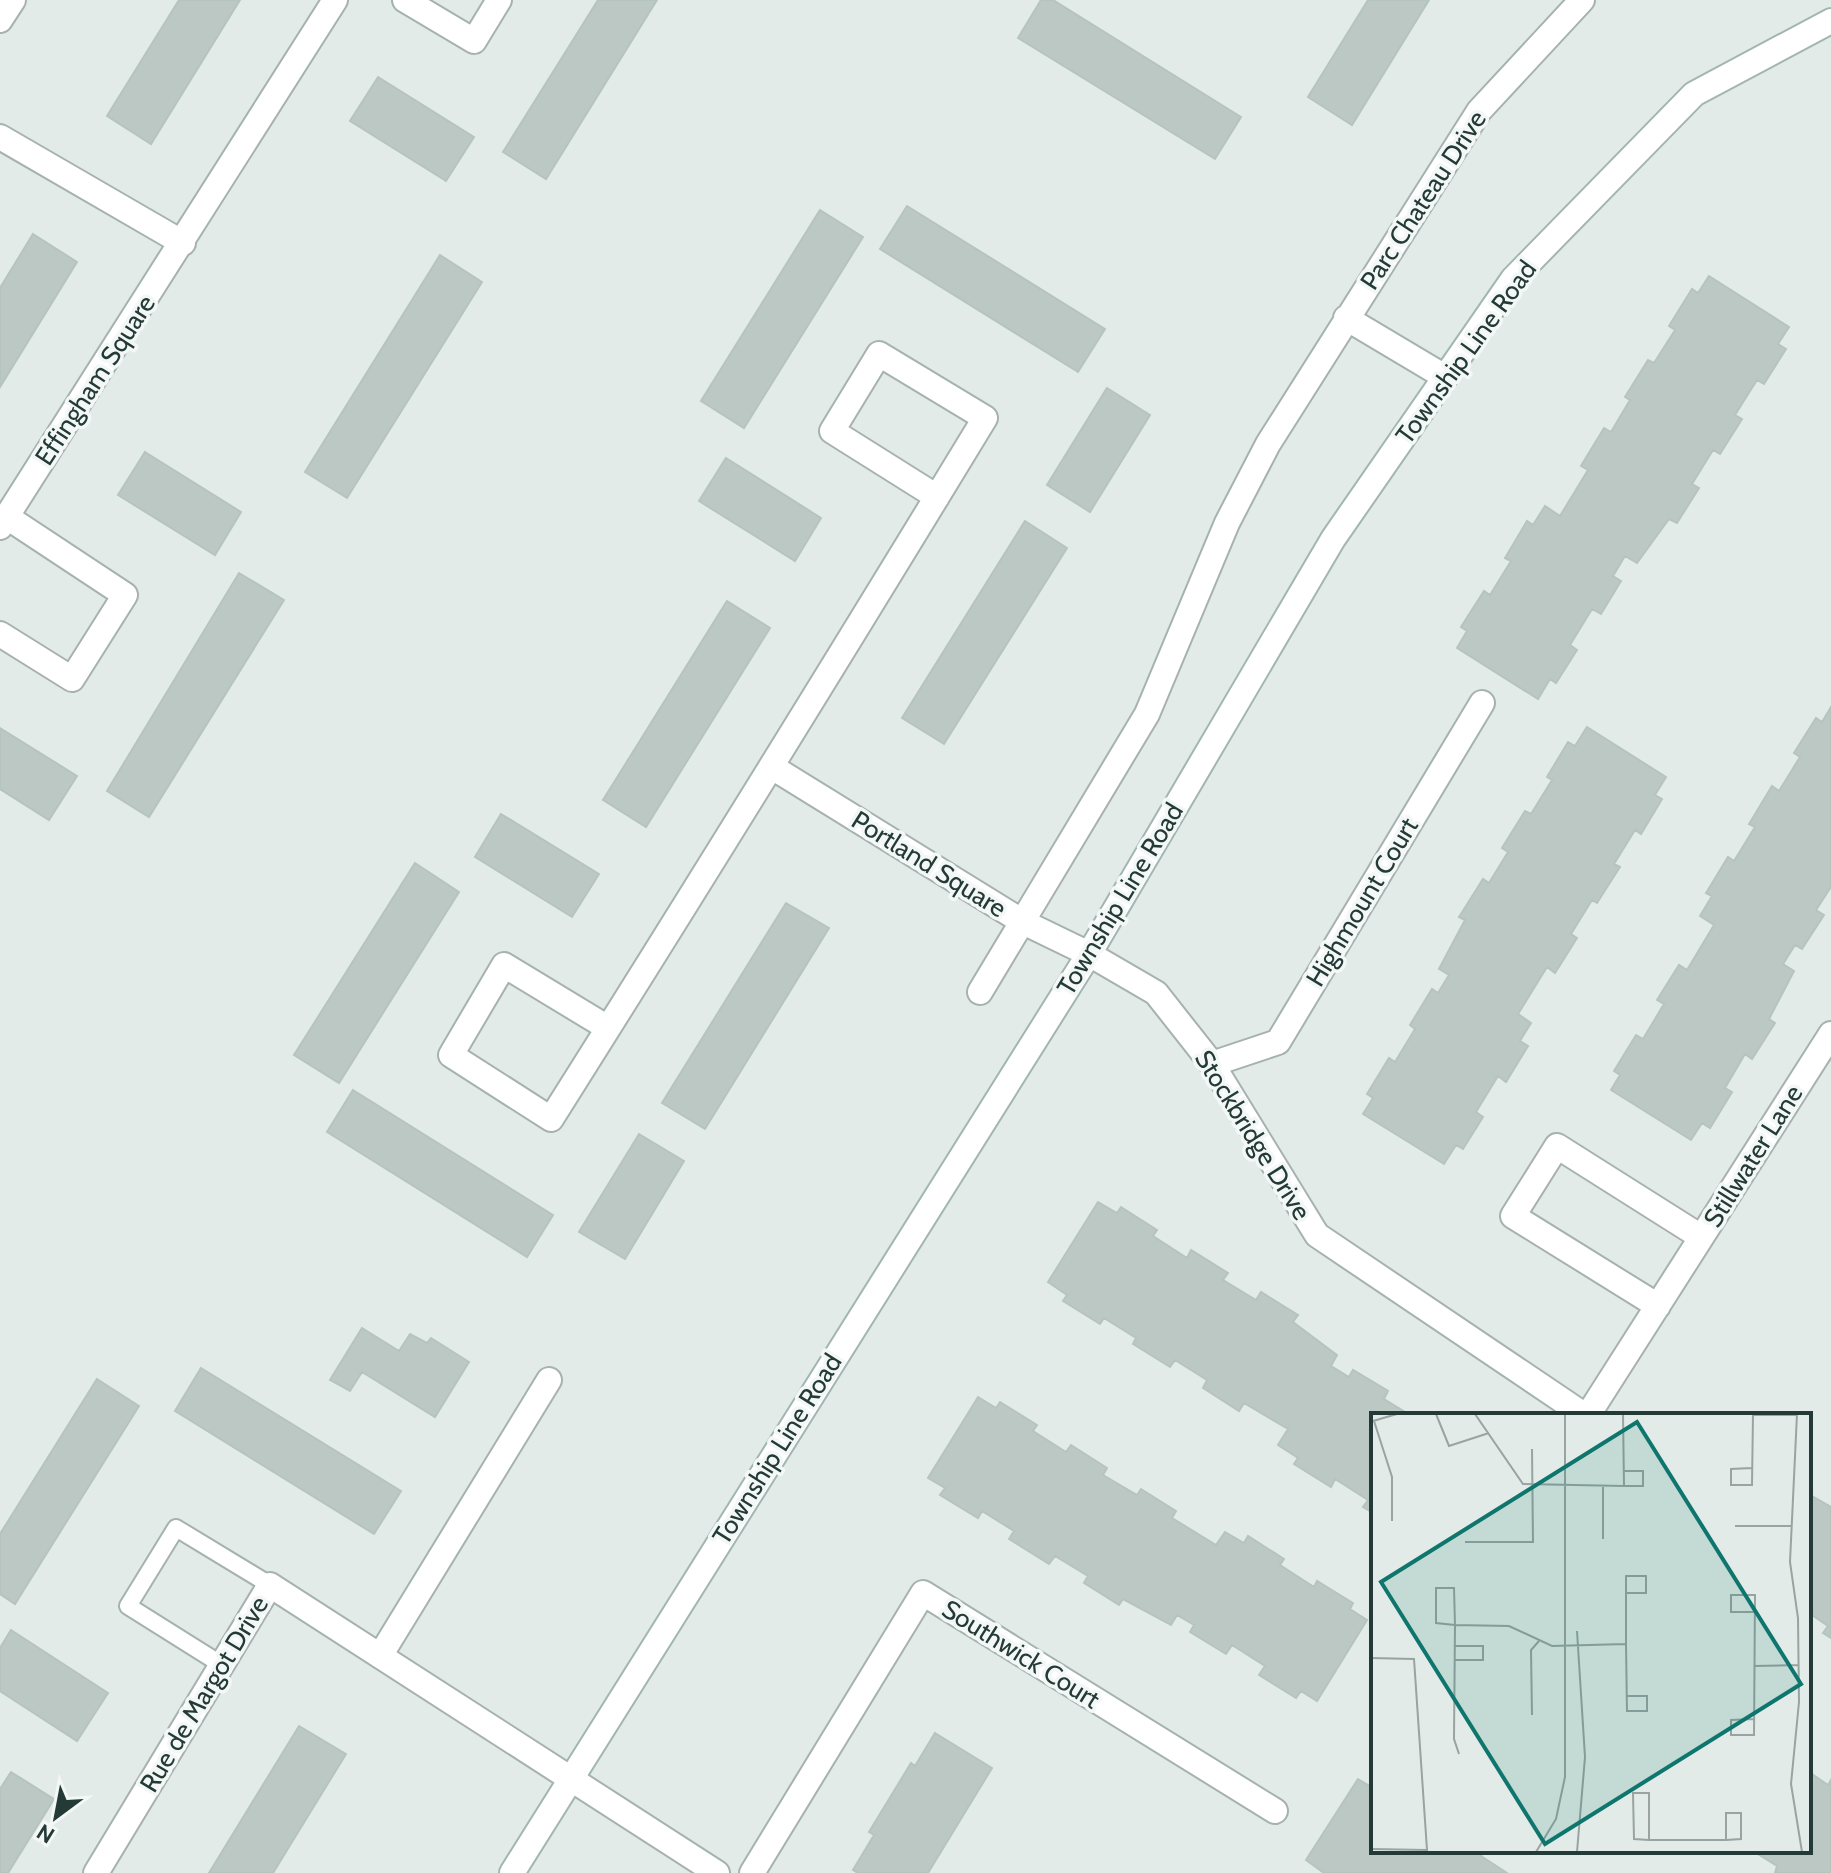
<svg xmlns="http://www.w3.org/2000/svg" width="1831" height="1873" font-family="Cabin,sans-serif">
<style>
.building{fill:#bbc8c4;stroke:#b6c4c0;stroke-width:2}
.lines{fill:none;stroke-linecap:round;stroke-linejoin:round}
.service-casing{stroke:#a6b2af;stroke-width:20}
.minor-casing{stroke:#a6b2af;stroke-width:28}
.secondary-casing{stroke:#a2b6b1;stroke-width:28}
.service{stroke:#fff;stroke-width:16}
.minor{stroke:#fff;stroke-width:24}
.secondary{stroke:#fff;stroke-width:24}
.labels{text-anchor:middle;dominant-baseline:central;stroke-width:7;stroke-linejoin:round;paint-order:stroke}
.street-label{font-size:26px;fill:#243a37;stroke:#f3f8f6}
.inset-road{fill:none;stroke:#97a4a1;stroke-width:2}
.view{fill:#0f766e;fill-opacity:0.15;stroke:#0f766e;stroke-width:4}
.inset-edge{fill:none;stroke:#243a37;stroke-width:4}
</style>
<rect width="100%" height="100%" fill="#e3ebe8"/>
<!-- building -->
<path class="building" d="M179,0h61l-89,144 -44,-28z
M598,0h59l-111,179 -43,-27z
M1041,0h12l188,117 -26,42 -197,-121z
M1368,0h61l-77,125 -44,-28z
M378,77l96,60 -28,44 -96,-60z
M907,206l198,123 -27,43 -198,-123z
M820,210l43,27 -119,191 -43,-27z
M33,234l44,28 -77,125v-99z
M440,255l42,27 -135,216 -42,-26z
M1709,276l80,51 -11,17 8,5 -22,35 -7,-4 -22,35 7,4 -22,35 -7,-4 -21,34 7,4 -22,35 -8,-4 -32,44 -12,-7 -12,20 8,5 -20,33 -9,-5 -22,36 7,5 -21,33 -6,-4 -12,20 -81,-51 10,-17 -6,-4 23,-36 6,4 21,-34 -6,-3 22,-37 6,4 12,-19 15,10 28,-46 -7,-4 23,-38 7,4 19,-32 -5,-3 23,-37 6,3 21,-33 -6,-4 23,-37 6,4z
M1107,388l43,27 -60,97 -43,-27z
M145,452l96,60 -26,43 -97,-60z
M726,458l95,60 -26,43 -96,-60z
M1025,521l42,27 -123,196 -42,-26z
M239,573l45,27 -135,217 -42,-26z
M727,601l43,27 -124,199 -43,-27z
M1831,707v180l-15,23 8,5 -22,34 -7,-4 -12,19 11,7 -25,48 6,4 -23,36 -7,-5 -20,34 7,4 -22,36 -8,-5 -11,17 -80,-50 9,-15 -6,-4 22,-36 7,4 21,-35 -7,-4 22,-35 8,5 27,-45 -14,-9 12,-20 -6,-3 22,-36 6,4 21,-34 -6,-3 23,-38 7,5 21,-34 -6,-4 22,-35 6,4z
M1587,727l79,50 -11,18 7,4 -21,35 -6,-4 -21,34 6,3 -23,36 -5,-3 -21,34 6,4 -22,35 -8,-6 -29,47 13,9 -11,18 8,5 -22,36 -8,-6 -22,36 7,5 -20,32 -7,-4 -12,19 -81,-50 10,-16 -6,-4 22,-36 6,4 20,-33 -5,-4 22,-36 6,4 11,-18 -10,-6 26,-49 -6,-3 24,-38 6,4 19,-31 -6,-4 23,-37 6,3 21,-34 -5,-3 21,-35 7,4z
M0,728l77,48 -28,44 -49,-31z
M501,814l98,60 -27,43 -97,-60z
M415,863l44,29 -120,191 -45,-28z
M786,903l43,25 -124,201 -43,-26z
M353,1090l200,125 -26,42 -200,-125z
M639,1134l45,27 -59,98 -46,-27z
M1098,1202l19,11 4,-6 36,23 -4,6 34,22 4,-8 37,23 -5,7 33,20 5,-8 37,23 -5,7 44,33 -6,11 18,11 4,-7 35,21 -4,8 26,16h-37v98l-10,-6 5,-7 -33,-21 -4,8 -37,-23 4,-6 -20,-13 10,-16 -44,-26 -5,8 -36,-23 4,-8 -32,-20 -5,7 -37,-23 3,-6 -32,-20 -4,6 -37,-23 4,-6 -19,-13z
M362,1328l37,23 11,-17 17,9 4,-5 38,24 -34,55 -73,-45 -12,19 -20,-11z
M201,1368l200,123 -27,43 -199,-123z
M97,1379l42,27 -124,198 -15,-10v-60z
M978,1397l18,11 4,-6 37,23 -4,6 33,21 5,-7 36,23 -4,7 34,20 4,-6 35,22 -4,7 44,27 9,-13 19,11 4,-7 36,23 -4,6 34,22 3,-6 36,22 -3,6 17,11 -50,81 -16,-10 -5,7 -37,-23 6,-9 -33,-21 -6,9 -36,-22 4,-7 -17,-10 -6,10 -48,-26 -4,6 -35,-22 4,-7 -33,-20 -6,8 -40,-25 5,-8 -32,-20 -4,7 -38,-23 5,-7 -17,-10z
M1812,1496l19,11v131l-8,-5 5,-7 -19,-13z
M11,1630l97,63 -31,48 -77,-50v-43z
M299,1726l47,28 -73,119h-64z
M935,1733l57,35 -64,105h-70l-5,-3 21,-35 -5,-3 42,-69 4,3z
M11,1772l43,27 -46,74h-8v-84z
M1809,1772l19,13 3,-5v93h-56l2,-7 -24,-15h56z
M1358,1779l15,9v63h111l-3,5 26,17h-183l-18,-13z"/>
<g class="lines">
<!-- service casing -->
<g class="service-casing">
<path id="service" d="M222,1665l-94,-59 48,-78 94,57"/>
</g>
<!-- minor casing -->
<g class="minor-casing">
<path id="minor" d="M405,0l69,41 25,-41
M0,20l13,-20
M0,137l183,106
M1346,318l99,59
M0,527l335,-527
M0,634l72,45 53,-84 -118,-78
M772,767l251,155 66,32 67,39 56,71 105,171 267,180
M980,992l167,-278 80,-191 41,-79 211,-333 103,-111
M608,1028l-104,-63 -53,90 100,64c147,-233 291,-466 434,-701l-106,-64 -47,77 105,66
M1212,1064l66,-22 204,-339
M1658,1306l-145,-90 44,-70 144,91
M1588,1415l243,-381
M380,1656l169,-276
M96,1873l174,-288 447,288
M752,1873l171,-280 352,218"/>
</g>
<!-- secondary casing -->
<g class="secondary-casing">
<path id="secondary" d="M512,1873l577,-919 244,-415 180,-260 181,-185 137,-73"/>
</g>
<!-- service -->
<use href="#service" class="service"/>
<!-- minor -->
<use href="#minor" class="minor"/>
<!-- secondary -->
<use href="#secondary" class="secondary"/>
</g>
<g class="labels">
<!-- street labels -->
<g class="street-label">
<text transform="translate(1423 200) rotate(-57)">Parc Chateau Drive</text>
<text transform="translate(1466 352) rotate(-54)">Township Line Road</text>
<text transform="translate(95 380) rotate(-57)">Effingham Square</text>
<text transform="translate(929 864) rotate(32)">Portland Square</text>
<text transform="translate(1120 899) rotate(-59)">Township Line Road</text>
<text transform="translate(1362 902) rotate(-59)">Highmount Court</text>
<text transform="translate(1253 1135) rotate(58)">Stockbridge Drive</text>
<text transform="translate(1753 1156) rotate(-58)">Stillwater Lane</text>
<text transform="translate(777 1449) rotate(-58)">Township Line Road</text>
<text transform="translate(1021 1654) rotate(32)">Southwick Court</text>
<text transform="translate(204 1694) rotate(-59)">Rue de Margot Drive</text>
</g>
</g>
<!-- overview -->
<g transform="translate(1371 1413)">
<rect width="440" height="440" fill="#e3ebe8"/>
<path class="inset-road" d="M65,1l13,32 40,-13M104,1l48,70 101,2 -1,-72M426,1l-7,148 8,56 1,84 -8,82 11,68M382,2h44M2,8l24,-7M3,8l18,56v44M381,55l-21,1v16h21l1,-71M253,58h19v15h-19M232,73v53M364,113h56M94,129h68l-1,-93M255,180h20v-17h-20v68l1,67h20v-15h-21M206,218l8,126 -8,95M0,245l43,1 13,191 -56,-1M84,247h28v-14h-28M383,253l45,-1M161,302l-1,-65 8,-9M383,306l-23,1v15h23l1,-140h-24v17h23M88,341l-5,-15 1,-114 -1,-37h-18v35l19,2 54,1 43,20 74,-2M278,427v-47h-16l1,46 15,1h77l15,-1v-26h-15v27M165,439l20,-33 9,-42v-363"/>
<path class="view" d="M266,9l164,262 -256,160 -164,-262z"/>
<rect width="440" height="440" class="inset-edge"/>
</g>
<!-- north arrow -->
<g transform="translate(56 1817) rotate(212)" stroke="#f3f8f6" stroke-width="6" paint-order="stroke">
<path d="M0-6L14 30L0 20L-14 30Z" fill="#243a37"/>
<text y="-12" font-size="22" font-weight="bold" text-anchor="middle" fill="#243a37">N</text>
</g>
</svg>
